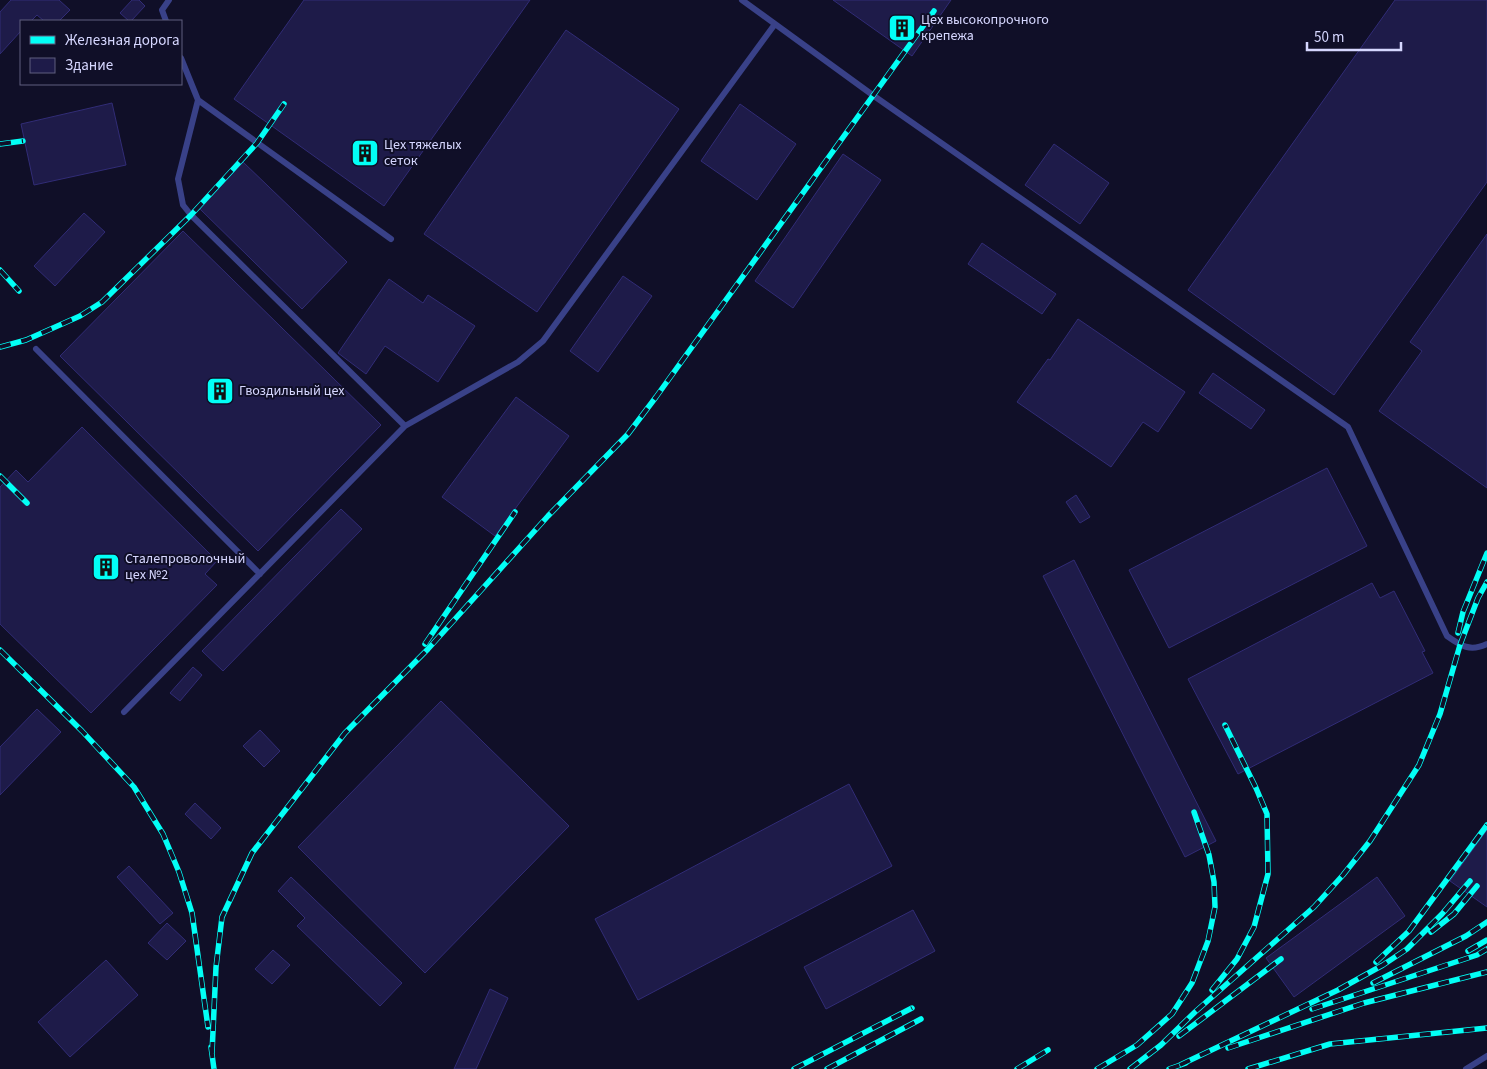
<svg xmlns="http://www.w3.org/2000/svg" width="1487" height="1069" font-family="'Source Sans 3',sans-serif">
<style>
.building{fill:#1e1b49;stroke:#312c76}
.lines{fill:none;stroke-linecap:round;stroke-linejoin:round}
.lane{stroke:#394188;stroke-width:6}
.rail-casing{stroke:#02fff6;stroke-width:5.5}
.rail{stroke:#100f28;stroke-width:4;stroke-dasharray:11;stroke-linecap:butt}
.labels{text-anchor:middle;dominant-baseline:central;stroke-width:4;stroke-linejoin:round;paint-order:stroke}
.poi-label{font-size:14px;fill:#d6d7ff;stroke:#100f28;text-anchor:start}
</style>
<rect width="100%" height="100%" fill="#100f28"/>
<!-- building -->
<path class="building" d="M11,0h48l11,10 -11,11h-15l-7,-6 -6,6h-10v10l-21,23v-42z
M132,0h7l6,6 -14,15h-2l-9,-8z
M304,0h226l-146,206 -150,-107z
M833,0h118l-39,56z
M1395,0h92v182l-153,213 -146,-105z
M566,30l113,79 -142,203 -113,-78z
M112,103l14,62 -92,20 -13,-61z
M740,104l56,40 -39,56 -56,-39z
M1054,144l55,39 -29,41 -55,-39z
M843,154l38,26 -88,128 -38,-27z
M243,162l104,100 -45,47 -103,-101z
M84,213l21,19 -50,54 -21,-20z
M183,231l198,194 -123,126 -198,-195z
M1487,234v254l-108,-77 43,-60 -12,-9z
M982,243l74,51 -14,20 -74,-50z
M623,276l29,20 -54,76 -28,-21z
M389,279l34,24 5,-8 47,31 -37,56 -53,-36 -19,28 -28,-21z
M1078,319l107,73 -27,40 -15,-10 -32,45 -94,-65 31,-43 2,1z
M1213,373l52,37 -14,19 -52,-36z
M516,397l53,39 -74,100 -53,-39z
M82,427l135,134 -12,13 12,11 -126,128 -91,-89v-137l16,-17 12,12z
M1327,468l40,78 -198,102 -40,-78z
M1076,495l14,22 -10,6 -14,-21z
M341,509l21,20 -139,142 -21,-20z
M1074,560l142,281 -31,16 -142,-281z
M1372,583l8,15 14,-7 31,60 -3,1 11,21 -195,101 -50,-95z
M193,667l9,8 -22,26 -10,-8z
M441,701l128,125 -144,147 -127,-126z
M37,709l24,23 -61,63v-48z
M260,730l20,21 -16,16 -21,-21z
M849,784l43,82 -254,134 -43,-81z
M195,803l26,25 -10,11 -26,-25z
M1487,830v77l-37,-26z
M129,866l44,47 -13,11 -43,-47z
M291,877l111,106 -22,23 -83,-80 8,-8 -27,-27z
M1377,877l28,39 -111,81 -28,-39z
M913,910l22,41 -109,58 -22,-42z
M167,923l19,18 -19,19 -19,-17z
M273,950l17,15 -18,19 -17,-15z
M106,960l32,35 -68,62 -32,-35z
M490,989l18,9 -32,71h-22z"/>
<g class="lines">
<!-- lane -->
<path class="lane" d="M742,0l132,96 474,331 99,209c14,10 23,16 40,8
M166,21l-4,-11 7,-10
M181,58l17,42 -20,79 5,26 8,10 214,211
M198,100l193,139
M36,349l224,225
M124,712l281,-286 113,-64 25,-21 232,-317
M1466,1069l21,-13"/>
<!-- rail casing -->
<g class="rail-casing">
<path id="rail" d="M0,144l23,-3
M0,270l19,21
M0,347l26,-7 54,-24 22,-14 89,-87 66,-72 27,-39
M0,476l27,27
M1458,633l5,-21 24,-59
M425,644l90,-132
M0,650l82,81 52,56 29,47 16,38 13,41 16,114
M1431,932l23,-18 23,-28
M1468,951l19,-11
M1376,962l33,-31 78,-106
M1373,983l93,-47 21,-14
M1212,990l25,-31 17,-32 14,-53 -1,-60 -11,-26 -31,-63
M1312,1009l165,-54 10,-6
M1179,1036l102,-77
M211,1047l3,22
M1228,1048l136,-45 123,-31
M212,1053l4,-86 6,-50 30,-64 93,-120 83,-84 120,-133 80,-82 28,-37 278,-386
M1180,1065l158,-75 45,-25 24,-16 35,-35 28,-33
M794,1069l118,-61
M827,1069l94,-50
M1017,1069l31,-19
M1097,1069l40,-24 35,-31 20,-31 16,-42 7,-34 -1,-25 -5,-27 -15,-43
M1130,1069l31,-24 34,-33 119,-105 29,-32 27,-34 49,-76 21,-51 20,-69 18,-47 9,-16
M1169,1069l17,-6
M1248,1069l82,-25 157,-16"/>
</g>
<!-- rail -->
<use href="#rail" class="rail"/>
</g>
<!-- icons -->
<defs>
<g id="building-square" transform="scale(1.4375)"><rect x="-9" y="-9" width="18" height="18" rx="4" fill="#02fff6" stroke="#100f28"/><path d="M-4-6H4V6H1V3H-1V6H-4ZM-2.5-4.3h1.7v1.8h-1.7ZM.8-4.3h1.7v1.8H.8ZM-2.5-1h1.7V.8h-1.7ZM.8-1h1.7V.8H.8Z" fill="#111"/></g>
</defs>
<g fill-rule="evenodd">
<use href="#building-square" x="902" y="28"/>
<use href="#building-square" x="365" y="153"/>
<use href="#building-square" x="220" y="391"/>
<use href="#building-square" x="106" y="567"/>
</g>
<g class="labels">
<!-- poi labels -->
<g class="poi-label">
<text x="921" y="20">Цех высокопрочного<tspan x="921" dy="16">крепежа</tspan></text>
<text x="384" y="145">Цех тяжелых<tspan x="384" dy="16">сеток</tspan></text>
<text x="239" y="391">Гвоздильный цех</text>
<text x="125" y="559">Сталепроволочный<tspan x="125" dy="16">цех №2</tspan></text>
</g>
</g>
<!-- legend -->
<rect x="20" y="20" width="162" height="65" fill="#100f28" stroke="#5f5f7e"/>
<rect x="30" y="36" width="25" height="8" fill="#02fff6" stroke="#5f5f7e"/>
<text x="65" y="45" font-size="15" fill="#d6d7ff">Железная дорога</text>
<rect x="30" y="58" width="25" height="15" fill="#1e1b49" stroke="#5f5f7e"/>
<text x="65" y="70" font-size="15" fill="#d6d7ff">Здание</text>
<!-- scale -->
<path d="M1307 42v8h94v-8" fill="none" stroke="#d6d7ff" stroke-width="2.5"/>
<text x="1314" y="42" font-size="15" fill="#d6d7ff" stroke="#100f28" stroke-width="4" paint-order="stroke">50 m</text>
</svg>
